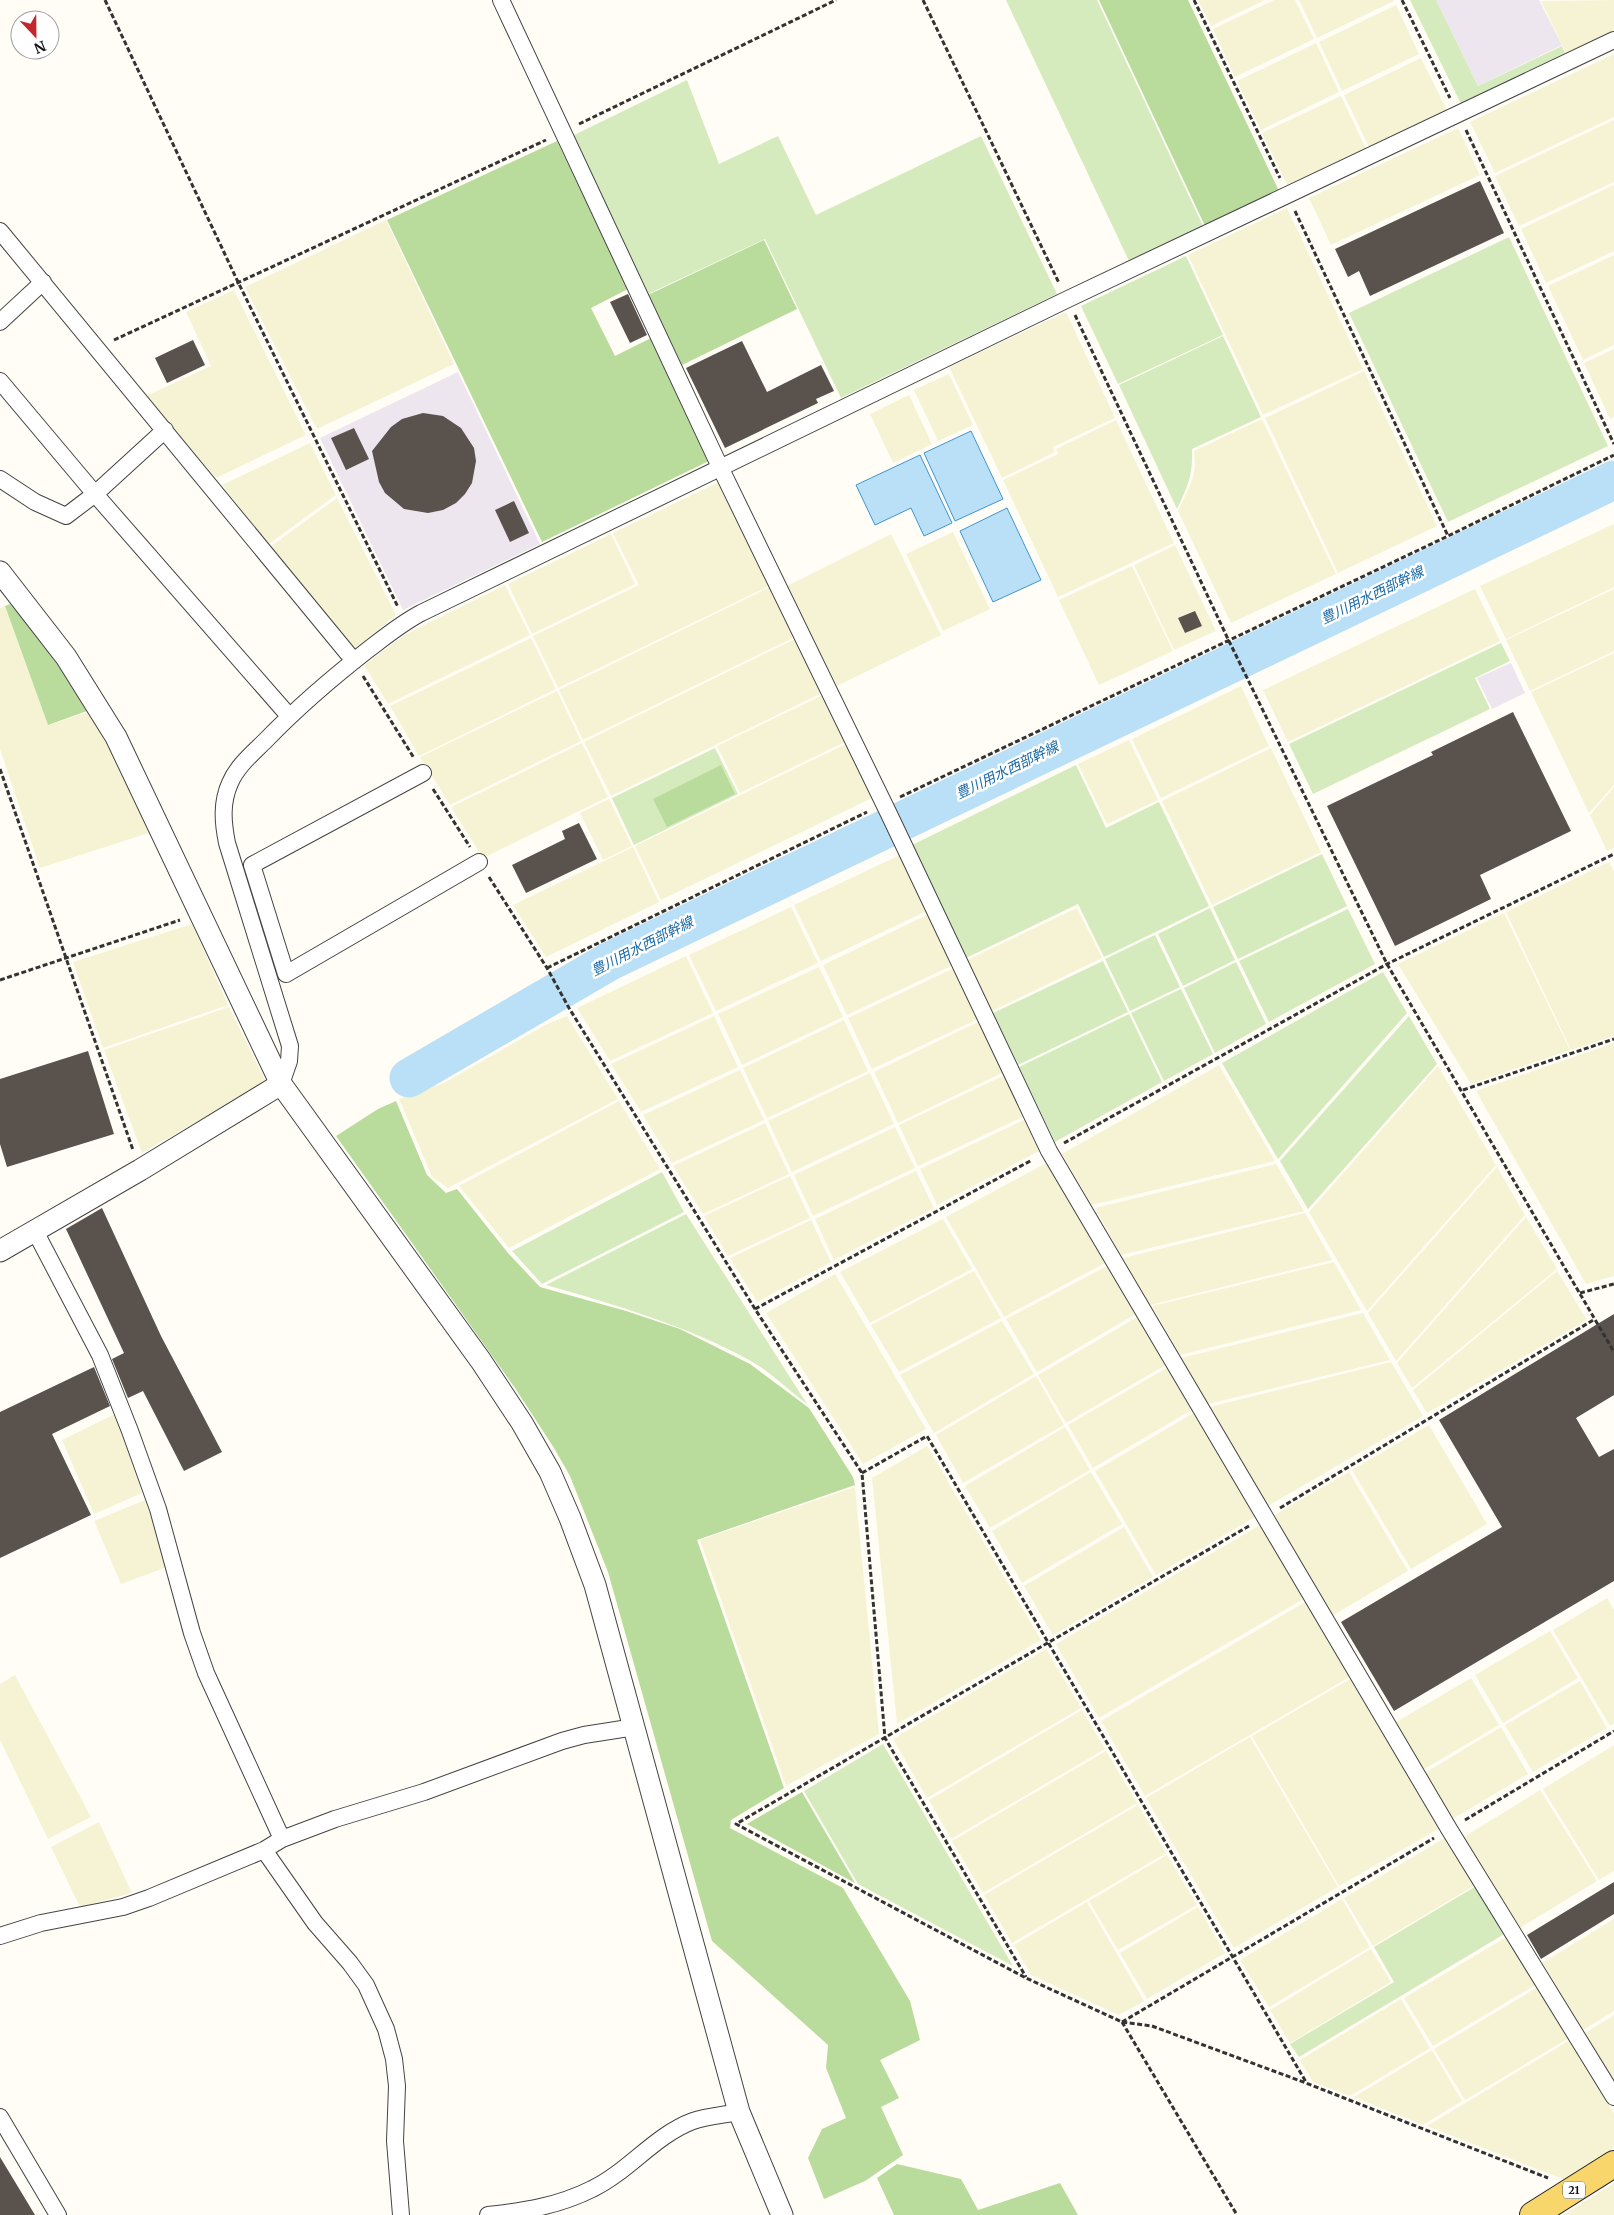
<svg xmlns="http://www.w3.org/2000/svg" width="1614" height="2215" font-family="Merriweather,'Noto Sans JP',serif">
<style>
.industrial{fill:#eee6ef}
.farmland{fill:#f6f3d4}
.green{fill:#d5ebbd}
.forest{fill:#b9dc9c}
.water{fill:#b9e0f7;stroke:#3f96cf}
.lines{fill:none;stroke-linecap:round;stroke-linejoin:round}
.river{stroke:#b9e0f7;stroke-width:39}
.building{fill:#5a524d}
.minor-casing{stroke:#444;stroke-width:18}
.tertiary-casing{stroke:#444;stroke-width:23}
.primary-casing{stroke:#222;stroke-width:28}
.path{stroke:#333;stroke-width:3;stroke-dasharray:5 2.5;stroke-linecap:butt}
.minor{stroke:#fff;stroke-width:16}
.tertiary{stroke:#fff;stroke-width:21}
.primary{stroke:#f9d66b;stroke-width:26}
.labels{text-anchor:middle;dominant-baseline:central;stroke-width:5;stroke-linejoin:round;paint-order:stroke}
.shield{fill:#fff;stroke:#585858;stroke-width:1}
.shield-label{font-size:11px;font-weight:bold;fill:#111}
.water-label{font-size:14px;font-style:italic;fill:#1768a6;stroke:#fff}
</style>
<rect width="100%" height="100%" fill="#fffdf5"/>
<!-- industrial -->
<path class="industrial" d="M1436,0h103l23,45 -84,41z
M458,372l82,172 -137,66 -83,-172z
M1511,663l14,30 -33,16 -15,-31z"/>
<!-- farmland -->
<path class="farmland" d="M1198,0h67l-54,26z
M1274,0h21l19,39 -79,38 -22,-48z
M1299,0h95v1l-77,37z
M1614,0v30l-48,23 -25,-52z
M1396,5l23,49 -77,37 -23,-49z
M1316,43l23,49 -78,38 -24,-49z
M1614,54v63l-119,56 -25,-51z
M1421,58l26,52 -78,37 -25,-52z
M1341,96l25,53 -78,37 -26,-53z
M1614,120v62l-95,44 -24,-50z
M1458,128l22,47 -149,70 -22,-47z
M1614,185v66l-68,32 -25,-54z
M1287,208l76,161 -100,46 -75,-160z
M386,220l68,144 -137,65 -72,-142z
M1614,255v90l-31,15 -35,-74z
M234,290l72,145 -90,43 -70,-82 65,-30 -25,-54z
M1066,312l49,106 -62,29 2,5 -53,26 -53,-111z
M1614,349v68l-4,2 -26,-56z
M1364,371l73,155 -99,47 -73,-155z
M949,374l24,51 -35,16 -24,-51z
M909,395l23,49 -39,19 -23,-49z
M1262,419l74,155 -105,49 -53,-112 14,-30 3,-15 -1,-15z
M1116,420l58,123 -116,54 -55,-117 55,-26 -2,-5z
M310,443l26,52 -67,49 -47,-59z
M721,481l50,104 -213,103 -25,-52 106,-51 -26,-52z
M337,498l59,117 -42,35 -84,-103z
M1614,524v63l-108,52 -26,-53z
M953,532l37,77 -47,22 -37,-77z
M611,534l24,50 -103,50 -24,-50z
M891,534l50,101 -104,51 -50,-100z
M1175,545l41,86 -42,19 -40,-85z
M1132,566l41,85 -74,34 -40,-85z
M505,585l25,50 -142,69 -24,-39 42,-31z
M772,586l25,50 -214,104 -24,-50z
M1475,589l25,52 -212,101 -25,-52z
M1614,589v62l-84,40 -24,-51z
M5,606l43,119 40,-13 28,49 36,71 -112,36 -40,-119v-141z
M531,638l25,51 -137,67 -29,-50z
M797,638l27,54 -213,104 -27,-54z
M1614,653v132l-25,28 -58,-121z
M1241,686l28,60 -108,52 -29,-59z
M557,691l24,50 -131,64 -30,-48z
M825,694l22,47 -107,52 -23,-47z
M1129,740l29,60 -51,24 -29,-60z
M582,743l26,54 -125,61 -32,-51z
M848,743l26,54 -213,103 -26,-54z
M1271,748l50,104 -109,53 -50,-104z
M1614,787v61l-7,3 -17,-36z
M609,799l23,47 -29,14 -23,-47z
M633,847l26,55 -113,55 -33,-52z
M900,855l27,56 -106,50 -27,-56z
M1609,862l5,9v165l-43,14 -65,-138z
M791,907l27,56 -102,48 -27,-56z
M1077,908l25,50 -110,53 -25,-51z
M1504,913l66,137 -99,34 -73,-120z
M929,914l24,51 -106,50 -24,-50z
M192,924l36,81 -125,43 -30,-86z
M686,956l27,57 -103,48 -33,-53z
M819,967l24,50 -101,48 -24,-51z
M954,968l24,51 -106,50 -24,-51z
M229,1007l37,75 -124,71 -38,-103z
M567,1016l51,83 -170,89 -16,-11 -33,-78 45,-16 103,-59z
M714,1016l24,51 -97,45 -30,-48z
M844,1020l24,51 -101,47 -24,-50z
M980,1021l24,51 -106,51 -24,-51z
M1614,1043v233l-28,8 -110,-193z
M1219,1065l56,96 -183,44 -30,-51z
M1438,1066l58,99 -129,146 -58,-99z
M740,1070l24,50 -92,43 -29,-48z
M870,1073l24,51 -102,48 -24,-51z
M1005,1075l20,41 -107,50 -19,-41z
M619,1101l41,68 -151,79 -50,-62z
M1026,1119l15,31 -104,55 -17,-36z
M765,1123l24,51 -86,40 -30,-48z
M895,1127l20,41 -102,48 -19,-41z
M1050,1161l59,100 -105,56 -58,-100z
M1276,1164l28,47 -183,44 -26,-47z
M1497,1167l28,48 -129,146 -28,-48z
M916,1171l18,37 -100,52 -19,-41z
M790,1176l20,42 -82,38 -24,-40z
M1305,1213l27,47 -182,45 -27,-47z
M1526,1217l31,52 -145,119 -15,-25z
M943,1219l29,50 -102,54 -30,-51z
M811,1220l20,42 -74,40 -27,-44z
M1334,1262l27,48 -181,45 -28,-49z
M1111,1264l28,48 -102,60 -31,-53z
M974,1271l27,47 -102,54 -28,-47z
M1557,1271l30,49 -160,93 -14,-23z
M835,1274l91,155 -63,35 -97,-151z
M1363,1313l27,47 -182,44 -27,-46z
M1141,1315l28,48 -103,60 -28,-48z
M1002,1321l32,53 -100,59 -34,-58z
M1391,1362l32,54 -155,90 -58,-99z
M1170,1366l25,42 -102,60 -25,-43z
M1036,1376l28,49 -101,58 -27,-48z
M1197,1411l61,104 -102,60 -61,-104z
M115,1414l27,79 -48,21 -32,-74z
M1429,1425l58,99 -76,45 -59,-99z
M1065,1427l25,43 -100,58 -25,-42z
M927,1446l114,194 -144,84 -25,-246z
M1091,1472l31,52 -100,59 -30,-52z
M1349,1472l59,99 -78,46 -59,-100z
M855,1487l24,247 -93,52 -86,-246z
M145,1500l22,67 -46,17 -27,-63z
M1262,1524l43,74 -206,120 -43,-74z
M1124,1527l29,50 -100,58 -29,-49z
M1607,1598l7,12v114l-4,2 -57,-96z
M1307,1601l44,75 -206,120 -44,-75z
M1550,1631l28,47 -75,45 -28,-48z
M1046,1649l35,59 -154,90 -34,-59z
M15,1675l76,142 -43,22 -48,-99v-56z
M1352,1678l88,150 -101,58 -87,-150z
M1471,1678l28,47 -78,46 -28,-47z
M1580,1681l27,47 -74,44 -28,-47z
M1082,1710l23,39 -154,90 -22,-39z
M1501,1727l27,47 -77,46 -28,-46z
M1250,1737l88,150 -104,61 -88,-150z
M1614,1745v126l-15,9 -56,-91z
M1106,1751l31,52 -154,90 -31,-52z
M1540,1790l57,91 -77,47 -56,-91z
M1138,1805l28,48 -154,90 -28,-48z
M99,1822l33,71 -52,14 -29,-60z
M1448,1836l29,48 -104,62 -29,-48z
M1167,1855l30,50 -79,45 -29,-49z
M1342,1899l28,48 -101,60 -29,-47z
M1087,1902l57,99 -25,14 -88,-40 -17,-30z
M1198,1907l27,46 -78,46 -27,-46z
M1614,1919v92l-31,19 -41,-67z
M1508,1936l29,48 -104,62 -29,-48z
M1371,1949l20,33 -101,61 -20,-33z
M1538,1987l31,51 -104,62 -31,-51z
M1401,1999l29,49 -80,48 -37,-14 -13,-22z
M1614,2015v66l-29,-48z
M1570,2040l44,73v35l-49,32 -138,-54z
M1432,2050l30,51 -39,24 -69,-28z
M1614,2183v32h-51z"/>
<!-- green -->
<path class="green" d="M1006,0h91l106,226 -74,35z
M1410,0h26l42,86 84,-40 3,7 -104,51z
M687,80l32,84 59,-28 38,79 165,-79 76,158 -216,104 -76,-159 -117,55 -76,-158z
M1509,237l99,209 -160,76 -99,-209z
M1186,256l37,79 -105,49 -37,-78z
M1223,336l38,81 -69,32c1,26 -4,37 -15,60l-58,-124z
M1501,643l9,18 -35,17 15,31 -177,85 -24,-50z
M715,748l23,46 -104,51 -22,-47z
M1076,765l30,63 53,-26 50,104 -105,51 -26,-53 -112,54 -54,-113z
M1322,854l25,52 -109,53 -25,-52z
M1210,908l25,52 -52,26 -25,-52z
M1348,909l27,55 -106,58 -30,-61z
M1155,935l25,52 -50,24 -25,-52z
M1103,961l25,51 -110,53 -25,-52z
M1236,962l30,62 -51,29 -31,-65z
M1383,972l24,41 -129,146 -56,-96z
M1181,989l32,65 -49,27 -33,-68z
M1129,1014l33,68 -107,60 -36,-75z
M1409,1016l28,48 -129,145 -28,-48z
M662,1172l22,40 -142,72 -30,-33z
M686,1214l121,190c-19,-14 -37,-33 -58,-44 -64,-35 -133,-55 -203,-75z
M883,1744l130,222 -155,-82 -54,-93z
M1478,1885l28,48 -207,124 -9,-13 104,-62 -20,-35z"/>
<!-- forest -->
<path class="forest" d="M1099,0h89l91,191 -74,35z
M557,141l71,148 -37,19 24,48 36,-18 58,123 -167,81 -155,-322z
M764,240l33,69 -115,56 -34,-70z
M10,604c30,34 55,69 77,107l-39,14 -43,-119z
M721,765l14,29 -68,33 -14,-28z
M396,1101l31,74 19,18 11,-4 51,64 32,34 86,24 54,18 70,35 59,44 44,69 2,8 -158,55 87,248 -53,32 -1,8 113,60 67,113 10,39 -40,20 19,38 -18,9 22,48 -38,26 -41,18 -16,-41 14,-29 24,-11 -20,-50 2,-23 -116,-104 -104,-369 -38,-96 -16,-28 -39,-60 -179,-252 42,-27z
M802,1792l53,91 -108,-59z
M897,2164l64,15 17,31 82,-27 18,32h-184l-17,-37z"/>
<!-- water -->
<path class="water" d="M971,431l32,68 -48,22 -31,-68z
M920,455l32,68 -28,13 -13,-28 -36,17 -19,-40z
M1007,508l34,72 -48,22 -33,-71z"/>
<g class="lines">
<!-- river -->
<path class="river" d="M409,1078l201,-117 1004,-481"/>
</g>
<!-- building -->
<path class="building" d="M1480,181l24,52 -134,63 -11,-25 -11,6 -13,-28z
M628,294l19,41 -17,8 -20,-41z
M193,340l12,25 -38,18 -12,-25z
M742,341l25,51 54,-27 13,26 -18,8 2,4 -93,45 -39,-80z
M423,413l20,3 18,12 13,20 2,13 -4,22 -7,11 -9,9 -13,7 -15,3 -24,-4 -19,-16 -6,-11 -7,-31 19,-24 11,-8z
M354,428l15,31 -23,11 -15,-32z
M514,501l15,32 -19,9 -15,-32z
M1195,611l7,15 -17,7 -7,-15z
M1513,712l58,119 -91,44 11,24 -96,47 -68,-140 106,-51 -2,-3z
M579,823l18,36 -71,34 -14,-28 53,-26 -3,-8z
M88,1051l26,83 -107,33 -7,-23v-65z
M102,1208l59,128 61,116 -38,19 -41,-80 -15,7 -16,-39 12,-6 -58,-124z
M1614,1314v81l-38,23 23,39 15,-8v132l-220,130 -53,-89 161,-95 -63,-107z
M94,1367l16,39 -58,28 39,81 -91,43v-146z
M1614,1882v32l-73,45 -14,-24z
M0,2157l35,58h-35z"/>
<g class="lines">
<!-- minor casing -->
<g class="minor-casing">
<path id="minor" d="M501,0l219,467 168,345 161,339 400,678 165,268
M0,231l354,430
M0,322l43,-40
M0,381l95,113 194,222
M0,479l35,23 31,14 29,-22 70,-64
M423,773l-171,92 34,109 193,-112
M281,1084l8,-23 1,-15 -63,-203c-4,-20 -6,-40 3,-60 7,-17 23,-30 36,-43 32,-33 67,-63 103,-91 17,-13 33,-26 52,-36l647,-314 546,-259
M35,1231l65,124 30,76 28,78 34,124 14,40 76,166
M264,1850l51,73 35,40 16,22 20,44 8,30 3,27 -2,55 6,74
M0,1936l41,-13 82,-16 26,-9 115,-48 18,-11 53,-20 89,-27 138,-51 22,-6 51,-8
M0,2117l58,98
M488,2215c37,-4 70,-9 104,-26 36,-17 63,-54 101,-68 14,-5 31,-6 46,-9"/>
</g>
<!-- tertiary casing -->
<g class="tertiary-casing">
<path id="tertiary" d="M0,572l66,85 50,80 165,347 200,277 41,62 28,49 20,46 25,67 144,527 43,103
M0,1251l140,-81 141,-86"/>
</g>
<!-- primary casing -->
<g class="primary-casing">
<path id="primary" d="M1533,2215l81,-51"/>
</g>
<!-- path -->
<path class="path" d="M105,0l133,282 160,325
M923,0l136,283
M1194,0l86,178
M1402,0l48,98
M579,124l257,-124
M1466,130l148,314
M1295,211l153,325
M1075,315l153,324 159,325 227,388
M114,340l432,-200
M363,676l51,82
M0,769l133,381
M433,789l37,58
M900,797l548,-261 166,-81
M489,877l58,91 22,40 186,301 107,164 23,265 141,239
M547,968l320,-156
M0,980l180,-60
M1463,1090l151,-51
M1064,1143l323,-179 227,-110
M1580,1293l34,-9
M755,1309l277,-149
M862,1473l65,-37 379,646
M1280,1508l315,-189
M1249,1526l-513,298 290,154 96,44 30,4 154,57 242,95
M1465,1820l149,-89
M1122,2022l312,-184
M1122,2022l115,193"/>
<!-- minor -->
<use href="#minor" class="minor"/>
<!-- tertiary -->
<use href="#tertiary" class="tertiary"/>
<!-- primary -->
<use href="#primary" class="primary"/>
</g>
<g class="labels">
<!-- shield labels -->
<rect class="shield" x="1563" y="2181.5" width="22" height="17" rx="4"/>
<g class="shield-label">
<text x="1574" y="2190">21</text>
</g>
<!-- water labels -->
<g class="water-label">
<text transform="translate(1372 595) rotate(-26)">豊川用水西部幹線</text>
<text transform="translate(1007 770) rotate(-26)">豊川用水西部幹線</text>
<text transform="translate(642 946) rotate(-27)">豊川用水西部幹線</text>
</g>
</g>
<!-- north arrow -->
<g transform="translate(35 35) rotate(158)"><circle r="24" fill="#ffffff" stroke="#a0a0a0"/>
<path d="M0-4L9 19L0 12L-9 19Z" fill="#c4262e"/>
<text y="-8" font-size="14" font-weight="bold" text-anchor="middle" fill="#111111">N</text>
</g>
</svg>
